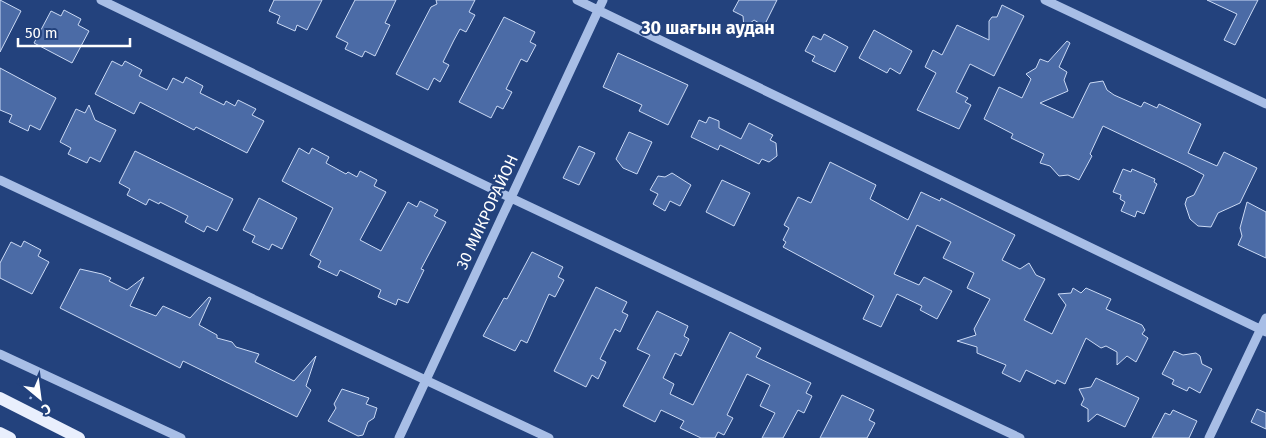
<svg xmlns="http://www.w3.org/2000/svg" width="1266" height="438" font-family="'Fira Sans',sans-serif">
<style>
.building{fill:#4b6ba6;stroke:#cbdaf5}
.lines{fill:none;stroke-linecap:round;stroke-linejoin:round}
.path{stroke:#a8bee6;stroke-width:2.5;stroke-dasharray:2.5 4;stroke-linecap:butt}
.minor{stroke:#a8bee6;stroke-width:9}
.major{stroke:#e9effd;stroke-width:12}
.labels{text-anchor:middle;dominant-baseline:central;stroke-width:4;stroke-linejoin:round;paint-order:stroke}
.street-label{font-size:16px;fill:#fff;stroke:#23427d}
.neighbourhood-label{font-size:18px;font-weight:bold;fill:#fff;stroke:#23427d}
</style>
<rect width="100%" height="100%" fill="#23427d"/>
<!-- building -->
<path class="building" d="M0,0l21,11 -21,41z
M274,0h48l-15,30 -10,-5 -2,6 -18,-8 3,-7 -11,-5z
M355,0h41l-11,23 5,2 -15,31 -10,-5 -3,6 -17,-8 3,-6 -12,-6z
M436,0h39l-6,12 6,3 -9,17 -6,-3 -6,11 -11,22 6,3 -9,17 -6,-4 -6,12 -32,-16 35,-67 6,-3z
M739,0h38l-13,26 -10,-6 -10,8 -1,-12 -10,-5z
M1207,0h51l-23,45 -11,-5 13,-26z
M1002,5l22,11 -30,60 -24,-12 -14,28 12,6 -3,4 6,3 -12,24 -42,-19 19,-37 -11,-6 8,-17 9,5 15,-30 32,15v-19l3,-4h5z
M64,10l17,9 -3,6 11,6 -17,32 -38,-20 17,-32 10,5z
M504,17l31,15 -5,10 6,3 -9,17 -6,-3 -15,30 6,3 -9,17 -6,-3 -6,12 -32,-16z
M874,30l38,21 -12,23 -10,-6 -3,5 -28,-15z
M824,34l24,13 -13,25 -23,-11 3,-5 -10,-5 8,-15 8,4z
M1067,41l3,2 -11,24 8,5 -3,8 4,11 -28,12 33,15 17,-35 13,-2 4,9 7,5 27,12 3,-5 13,6 2,-4 42,20 -13,29 29,13 7,-14 33,16 -17,35 -22,10 -7,14 -13,-1 -8,-7 -5,-15 2,-6 7,-3 10,-20 -17,-9 -84,-40 -13,28 2,2 -13,24 -11,-5 -9,1 -9,-10 -10,-3 4,-9 -33,-16 2,-4 -29,-15 15,-32 23,11 9,-19 -5,-5 10,-6 4,-9 8,3z
M618,53l70,32 -20,40 -29,-14 3,-6 -39,-18z
M112,61l10,5 3,-5 17,9 -3,6 28,14 6,-12 10,5 3,-6 17,9 -3,7 24,12 2,-4 9,5 3,-6 18,9 -4,6 12,6 -17,32 -51,-26 -2,3 -54,-28 -6,12 -39,-20z
M0,68l56,30 -16,32 -10,-5 -2,6 -19,-9 3,-7 -12,-5z
M89,105l6,15 21,10 -16,32 -10,-5 -3,6 -19,-9 3,-6 -11,-6 16,-33 9,4z
M709,117l10,4v7l22,11 8,-16 24,12 -3,5 6,3 1,13 -8,6 -7,-3 -3,5 -39,-19 -2,5 -27,-13 8,-17 7,3z
M629,132l23,10 -15,32 -14,-6 -7,-9z
M579,146l16,7 -16,32 -16,-7z
M299,148l10,6 3,-6 17,9 -3,6 20,11 2,-2 9,5 3,-6 17,9 -3,6 12,6 -26,48 21,11 27,-49 9,5 3,-6 18,9 -4,6 12,6 -25,47 3,1 -16,33 -10,-4 -2,6 -18,-8 3,-7 -41,-20 -3,6 -19,-9 3,-6 -11,-6 23,-47 -51,-27z
M135,151l98,48 -16,32 -10,-5 -3,6 -19,-10 3,-6 -28,-14 -1,2 -10,-5 -3,6 -19,-10 3,-6 -11,-6z
M830,162l46,23 -6,14 38,21 13,-28 19,9 1,-3 74,37 -13,25 18,9 9,-6 7,12 9,4 -21,41 28,14 14,-29 -8,-11 13,-1 2,-5 8,5 5,-5 25,11 -5,10 36,16 3,5 -3,4 6,4 -12,24 -9,-6 -10,9v-13l-11,-6 -5,2 -15,-10 -21,46 -8,-4 -2,4 -29,-14 -6,12 -18,-9 4,-8 -29,-12v-6l-20,-6 19,-6 -2,-6 16,-30 -23,-11 7,-15 -31,-15 8,-16 -34,-17 -23,49 25,11 5,-8 28,14 -15,28 -17,-9 2,-4 -25,-12 -16,33 -18,-8 11,-23 -91,-49 3,-5 -3,-2 6,-12 -5,-3 14,-28 13,6z
M1123,169l8,3 1,-3 23,10 -1,3 3,2 -13,30 -7,-3 -2,6 -14,-6 4,-9 -5,-3 1,-4 -8,-3z
M672,173l19,12 -11,21 -10,-5 -5,10 -12,-7 5,-10 -8,-4 8,-14 7,1z
M722,180l28,13 -16,33 -28,-14z
M259,198l38,20 -15,31 -10,-5 -3,6 -17,-8 3,-6 -12,-6z
M1247,202l19,10v46l-28,-13 4,-9 -2,-8z
M24,241l17,9 -3,6 11,6 -17,32 -32,-16v-15l11,-21 10,5z
M532,252l31,15 -5,10 6,3 -9,17 -6,-3 -22,49 -6,-3 -6,11 -32,-15 21,-38 3,1z
M80,269l22,5 9,4 -2,3 18,9 17,-13 -14,29 26,10 7,-10 27,12 19,-21 2,1 -12,27 18,10v3l15,4 4,5 23,7 -4,8 39,19 22,-25 -10,30 5,4 -14,27 -114,-56 -3,7 -120,-60z
M596,287l31,15 -5,10 6,3 -8,17 -5,-3 -15,30 6,3 -8,17 -6,-4 -6,12 -32,-16z
M657,311l31,15 -4,10 5,3 -8,17 -6,-3 -12,25 11,6 -4,10 23,11 37,-73 31,16 -5,9 55,26 -5,10 6,3 -8,17 -6,-3 -15,28h-21l13,-25 -15,-7 10,-21 -23,-11 -20,41 6,3 -9,17 -6,-3 -3,6h-14l-21,-10 4,-7 -23,-11 -6,12 -32,-16 27,-51 -13,-6z
M1174,351l9,4 13,-2 4,3 2,8 10,5 -12,24 -11,-6 -2,4 -15,-7 2,-4 -12,-6z
M1096,378l43,20 -14,29 -28,-13 -9,8v-13l-7,-4 3,-6 -5,-10 12,-2z
M342,389l27,9 -3,6 11,4 -3,10 -6,4 -5,13 -5,1 -30,-15 8,-13 -2,-4z
M842,395l32,15 -5,10 6,3 -8,15h-47z
M1257,409l9,4v16l-15,-7z
M1173,410l24,11 -8,17h-37l13,-25 5,2z"/>
<g class="lines">
<!-- path -->
<path class="path" d="M30,399l8,-14"/>
<!-- minor -->
<path class="minor" d="M101,0l408,197 511,241
M577,0l689,332
M1045,0l221,104
M0,180l549,258
M0,354l181,84
M399,438l204,-438
M1209,438l57,-120"/>
<!-- major -->
<path class="major" d="M0,398l79,40
M0,433l10,5"/>
</g>
<g class="labels">
<!-- street labels -->
<g class="street-label">
<text transform="translate(487 212) rotate(-65)">30 МИКРОРАЙОН</text>
</g>
<!-- neighbourhood labels -->
<g class="neighbourhood-label">
<text x="708" y="28">30 шағын аудан</text>
</g>
</g>
<!-- north arrow -->
<g transform="translate(40 398) rotate(151)" stroke="#23427d" stroke-width="4" paint-order="stroke">
<path d="M0-4L9 19L0 12L-9 19Z" fill="#ffffff"/>
<text y="-8" font-size="14" font-weight="bold" text-anchor="middle" fill="#ffffff">С</text>
</g>
<!-- scale -->
<path d="M18 38v8h112v-8" fill="none" stroke="#ffffff" stroke-width="2.5"/>
<text x="25" y="38" font-size="15" fill="#ffffff" stroke="#23427d" stroke-width="4" paint-order="stroke">50 m</text>
</svg>
